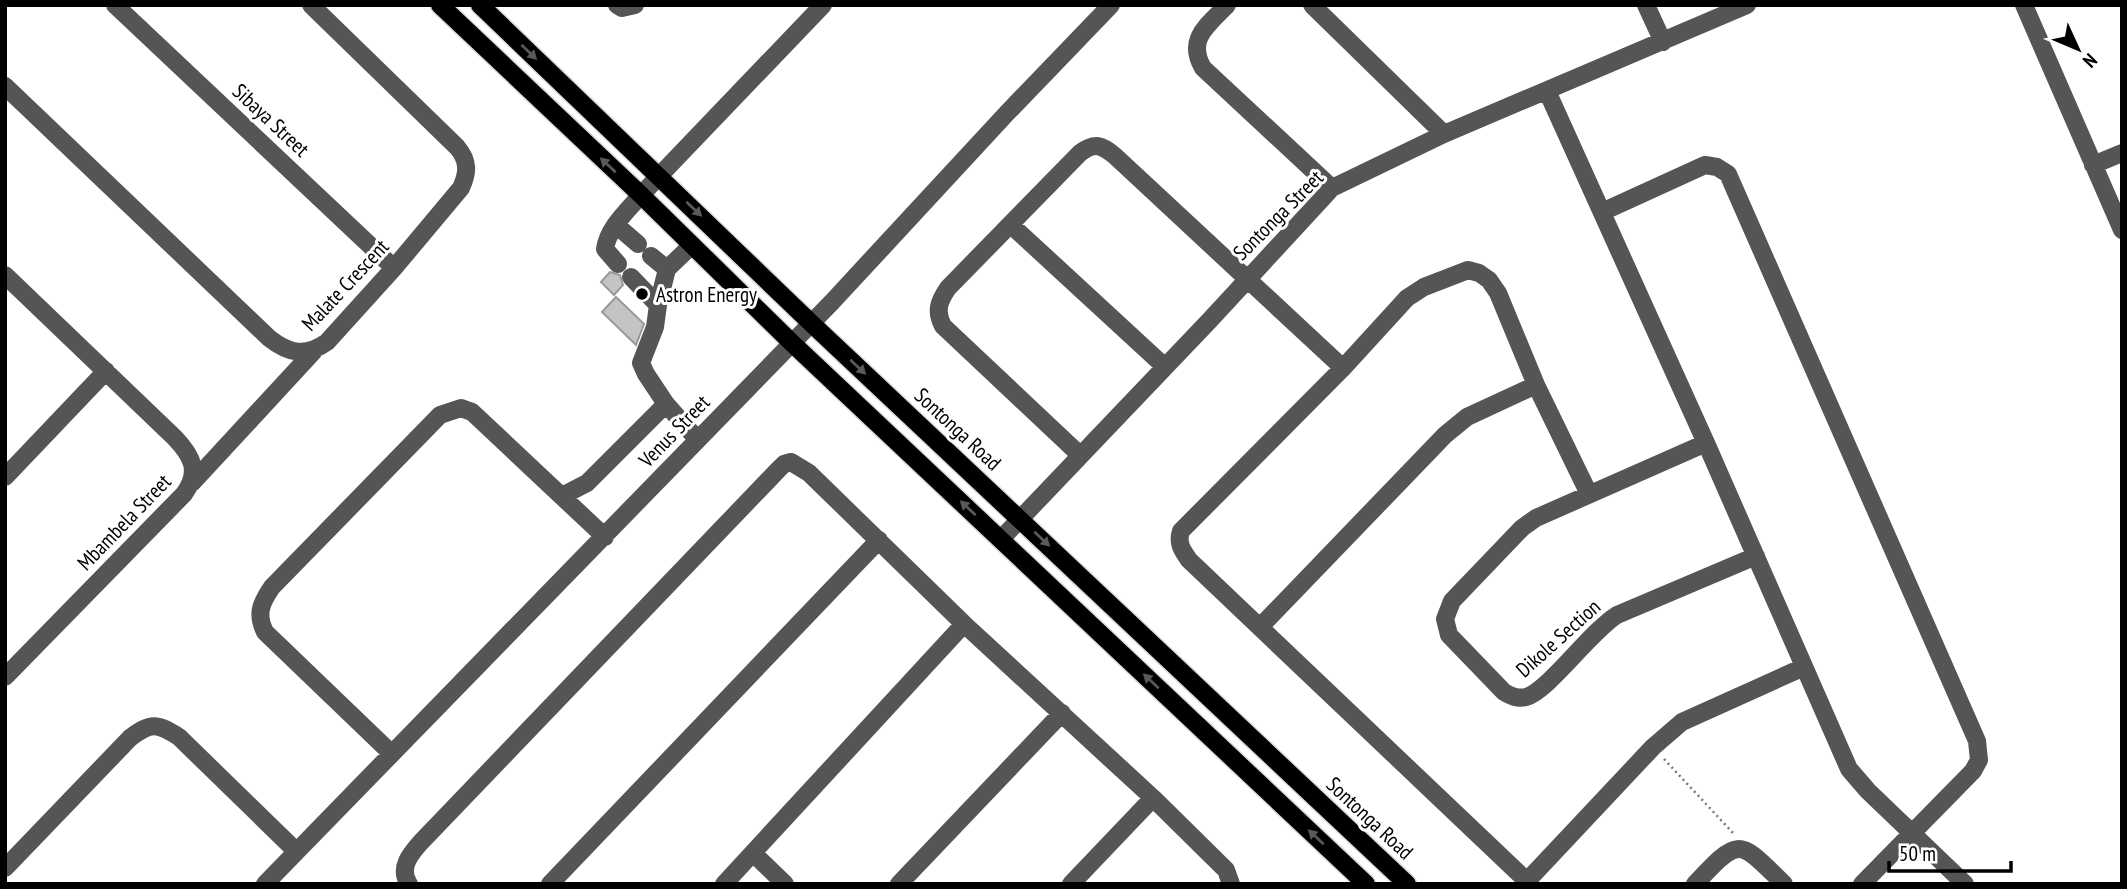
<svg xmlns="http://www.w3.org/2000/svg" width="2127" height="889" font-family="'PT Sans Narrow',sans-serif">
<style>
.building{fill:#c4c4c4;stroke:#999;stroke-width:2}
.lines{fill:none;stroke-linecap:round;stroke-linejoin:round}
.major-casing{stroke:#dbdbdb;stroke-width:21}
.path{stroke:#777;stroke-width:2.5;stroke-dasharray:2 3.5;stroke-linecap:butt}
.minor{stroke:#555;stroke-width:18}
.major{stroke:#000;stroke-width:18}
.oneway{fill:#595959}
.poi-dot{fill:#000;stroke:#fff;stroke-width:2.5}
.labels{text-anchor:middle;dominant-baseline:central;stroke-width:6;stroke-linejoin:round;paint-order:stroke}
.street-label{font-size:21px;fill:#000;stroke:#fff}
.poi-label{font-size:21px;fill:#000;stroke:#fff;text-anchor:start}
</style>
<rect width="100%" height="100%" fill="#fff"/>
<!-- building -->
<path class="building" d="M610,272l10,3 3,10 -9,10 -13,-13z
M616,297l28,27 -8,21 -34,-33z"/>
<g class="lines">
<!-- major casing -->
<g class="major-casing">
<path id="major" d="M440,5l201,190 151,148 574,541
M480,5l331,318 596,561"/>
</g>
<!-- path -->
<path class="path" d="M1664,759l70,75"/>
<!-- minor -->
<path class="minor" d="M115,5l279,263
M617,5l5,3 13,-3
M1227,5c-19,20 -41,34 -24,63l129,120
M1312,5l132,129
M1646,5l17,37
M2024,5l98,225
M5,86l264,252c20,16 37,19 58,4l67,-74 67,-80c7,-15 8,-27 -4,-41l-146,-142
M1547,91l159,352 143,326 19,22 97,93
M2093,165l29,-12
M1602,212l103,-47 12,2 11,7 249,567 2,19 -6,11 -111,113
M616,225l22,19
M1011,225l153,141
M692,245l-25,24 -9,36 -3,22 -14,36 5,11 20,30 31,35
M651,256l16,13
M618,264l-13,-15c3,-21 22,-38 36,-54l182,-190
M5,275l170,163c18,19 25,34 9,56l-179,183
M631,277l27,28
M1706,443l-170,75 -14,10 -70,73 -7,18 4,16 55,57c7,4 13,7 22,5 22,-6 64,-65 91,-82l139,-59
M1080,455l-137,-129c-8,-15 -4,-25 5,-38l132,-135c15,-11 22,-8 35,3l228,212
M5,477l101,-106
M192,483l122,-132
M562,496l25,-13 79,-79
M1001,539l208,-218 123,-133 112,-54 303,-129
M1260,627l185,-192 22,-18 69,-32
M391,753l-126,-121c-9,-18 -4,-29 7,-45l168,-172 21,-7 11,4 133,125
M754,854l31,30
M5,868l125,-130c21,-16 27,-15 49,-1l117,114
M1527,881l126,-134 29,-25 122,-55
M265,884l567,-582 175,-189 104,-108
M409,884c-11,-16 2,-31 12,-42l356,-371 7,-7 7,-2 18,11 155,151 189,174 73,72 5,14
M550,884l329,-344
M724,884l240,-260
M899,884l163,-171
M1071,884l82,-86
M1530,884l-341,-324c-7,-10 -12,-17 -8,-29l162,-163 64,-70 17,-11 44,-17 11,3 10,7 9,13 38,92 53,109
M1695,884c45,-48 43,-45 89,0"/>
<!-- major -->
<use href="#major" class="major"/>
</g>
<!-- one-way arrows -->
<defs><path id="oneway-solid" d="M-6-.8H1V-3.2L6.5 0L1 3.2V.8H-6Z" transform="scale(1.75)"/></defs>
<g class="oneway">
<use href="#oneway-solid" transform="translate(529 52) rotate(44)"/>
<use href="#oneway-solid" transform="translate(608 165) rotate(-137)"/>
<use href="#oneway-solid" transform="translate(694 209) rotate(43)"/>
<use href="#oneway-solid" transform="translate(858 367) rotate(43)"/>
<use href="#oneway-solid" transform="translate(968 508) rotate(-137)"/>
<use href="#oneway-solid" transform="translate(1042 539) rotate(43)"/>
<use href="#oneway-solid" transform="translate(1151 681) rotate(-137)"/>
<use href="#oneway-solid" transform="translate(1316 837) rotate(-137)"/>
</g>
<!-- markers -->
<circle class="poi-dot" cx="642" cy="294" r="7"/>
<g class="labels">
<!-- street labels -->
<g class="street-label">
<text transform="translate(271 120) rotate(43)">Sibaya Street</text>
<text transform="translate(1278 215) rotate(-45)">Sontonga Street</text>
<text transform="translate(345 285) rotate(-47)">Malate Crescent</text>
<text transform="translate(958 429) rotate(43)">Sontonga Road</text>
<text transform="translate(674 431) rotate(-46)">Venus Street</text>
<text transform="translate(124 522) rotate(-46)">Mbambela Street</text>
<text transform="translate(1558 638) rotate(-42)">Dikole Section</text>
<text transform="translate(1370 818) rotate(43)">Sontonga Road</text>
</g>
<!-- poi labels -->
<g class="poi-label">
<text x="656" y="294">Astron Energy</text>
</g>
</g>
<!-- border -->
<rect width="2127" height="889" fill="none" stroke="#000000" stroke-width="14"/>
<!-- north arrow -->
<g transform="translate(2078 49) rotate(134)" stroke="#ffffff" stroke-width="5" paint-order="stroke">
<path d="M0-5L12 26L0 18L-12 26Z" fill="#000000"/>
<text y="-10" font-size="19" font-weight="bold" text-anchor="middle" fill="#000000">N</text>
</g>
<!-- scale -->
<path d="M1889 861v10h122v-10" fill="none" stroke="#000000" stroke-width="3.5"/>
<text x="1899" y="861" font-size="21" fill="#000000" stroke="#ffffff" stroke-width="5" paint-order="stroke">50 m</text>
</svg>
